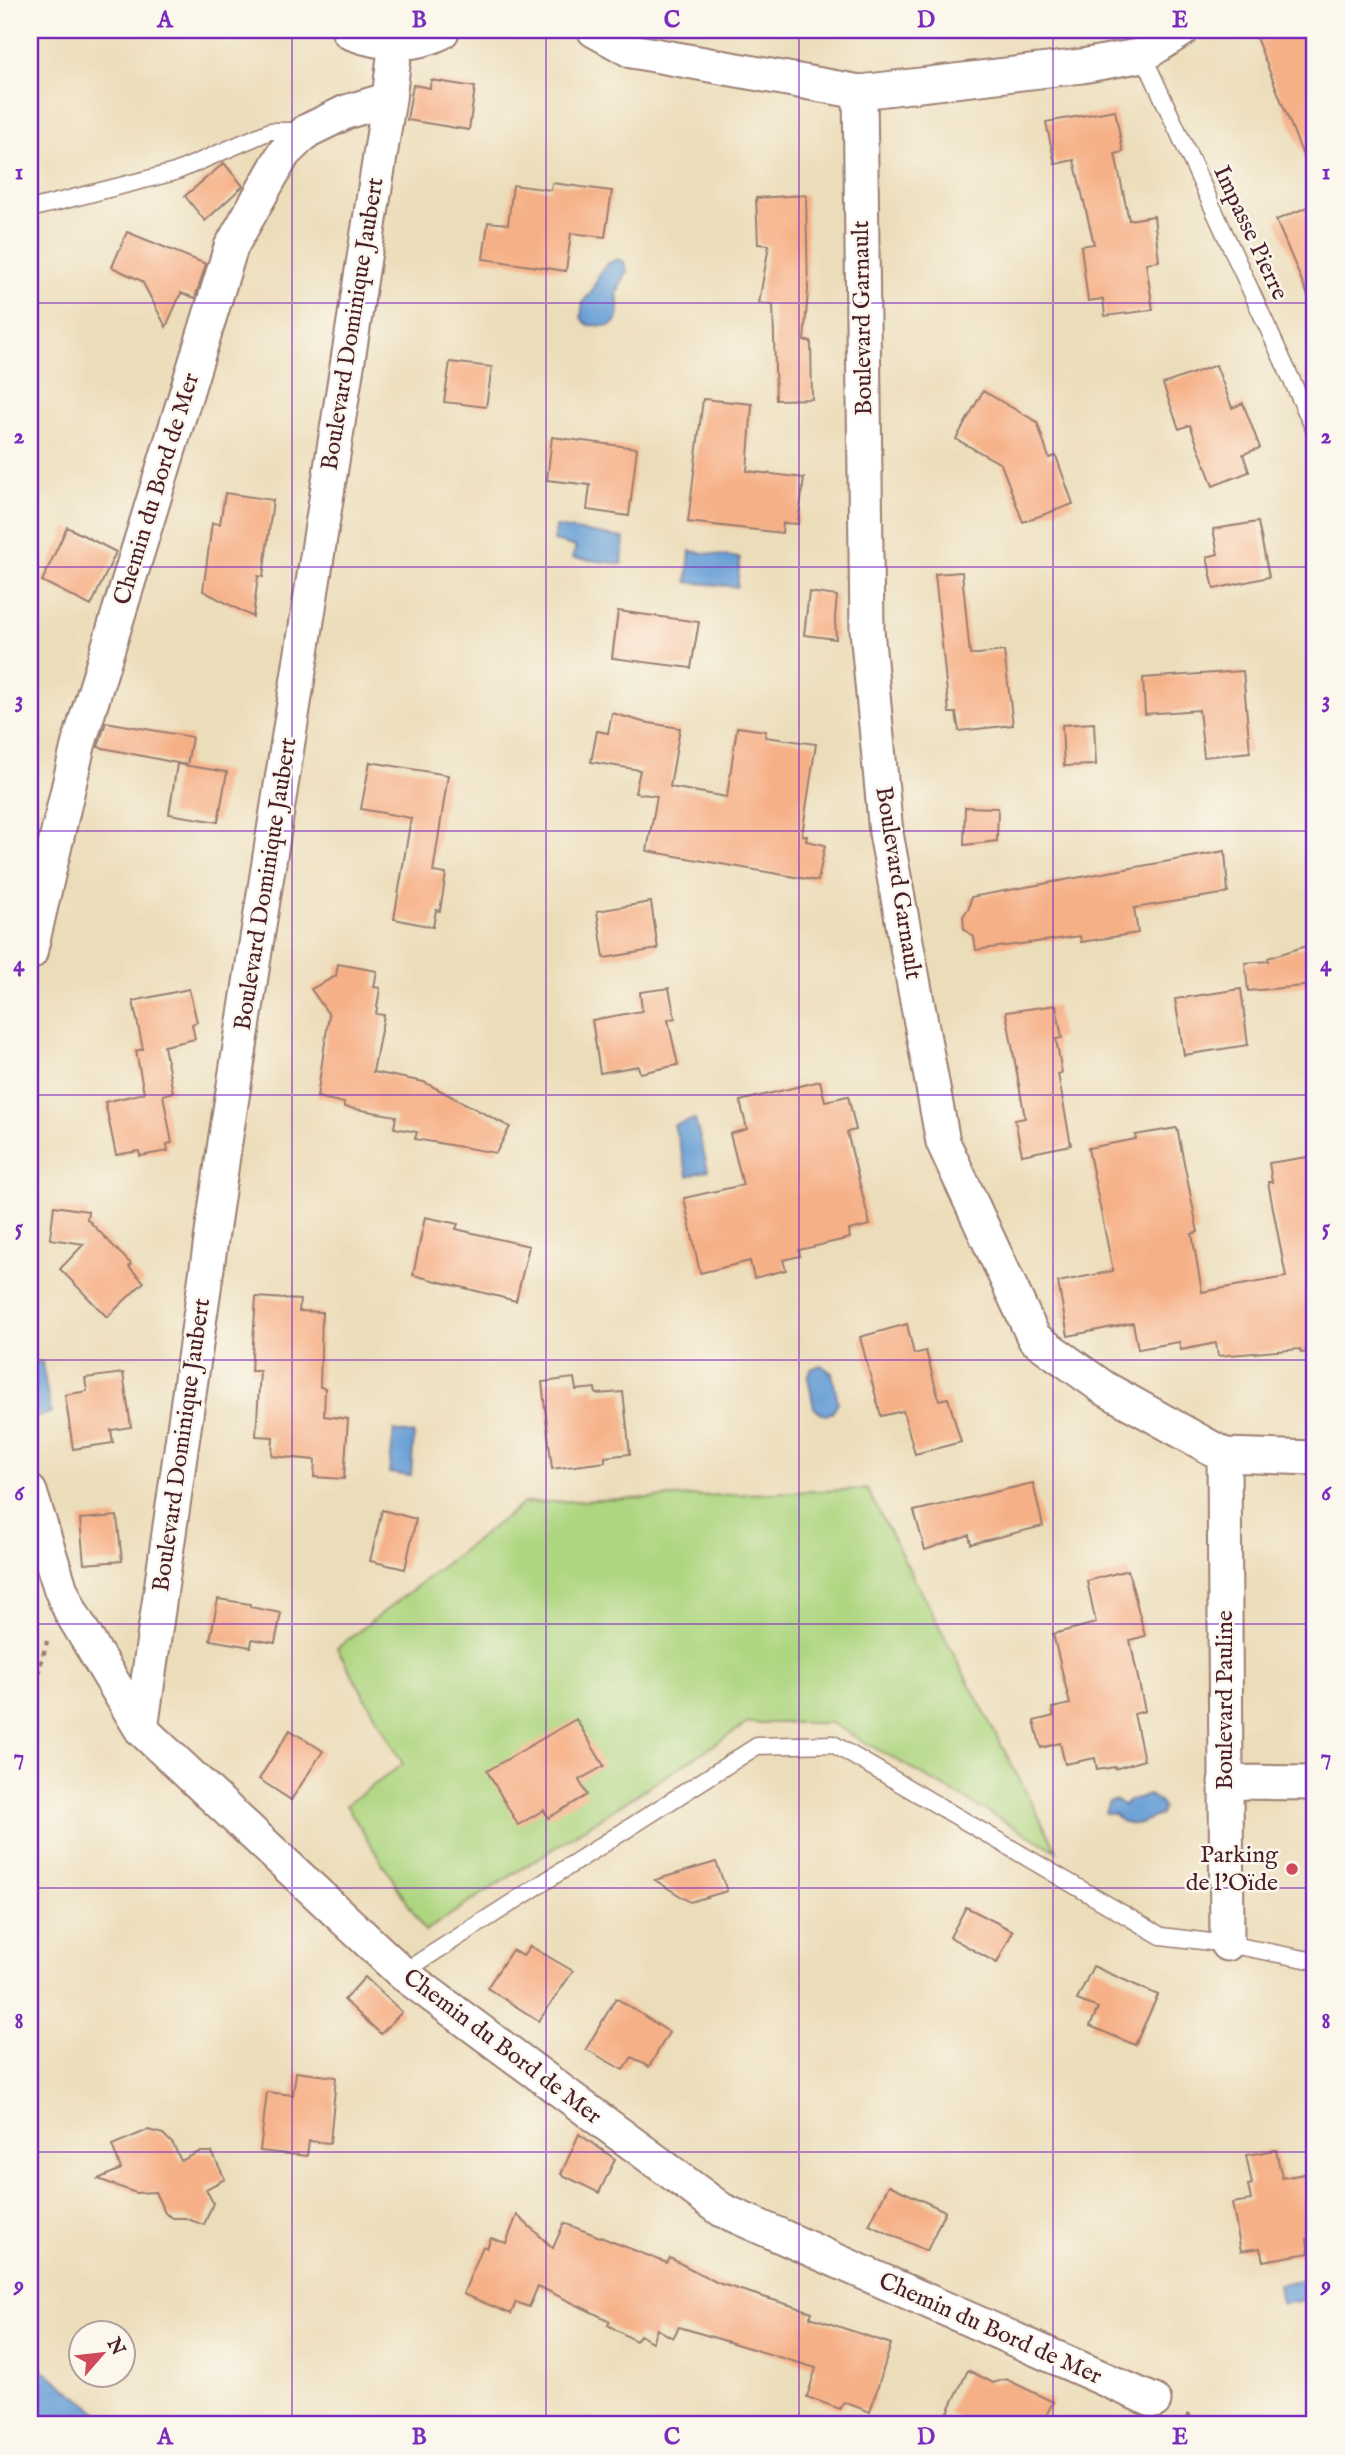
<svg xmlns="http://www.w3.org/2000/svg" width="1345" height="2455" font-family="'IM FELL English',serif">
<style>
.green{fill:#aed580;stroke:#7c7a56;stroke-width:2}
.water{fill:#689fd6;stroke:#595f80;stroke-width:2}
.building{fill:#f6b087}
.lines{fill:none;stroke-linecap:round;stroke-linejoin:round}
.service-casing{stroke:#9b7e72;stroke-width:19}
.minor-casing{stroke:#9b7e72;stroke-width:37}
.tertiary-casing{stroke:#9b7e72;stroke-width:42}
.path{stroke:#9b7e72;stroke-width:4.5;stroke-dasharray:5 5;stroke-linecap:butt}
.service{stroke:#fff;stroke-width:16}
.minor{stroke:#fff;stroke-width:33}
.tertiary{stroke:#fff;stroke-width:38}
.grid{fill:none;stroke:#7b2cbf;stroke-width:2;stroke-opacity:0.55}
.poi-dot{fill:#d1495b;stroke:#fbf7ec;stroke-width:2.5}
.labels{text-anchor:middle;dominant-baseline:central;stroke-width:5;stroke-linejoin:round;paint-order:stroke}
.street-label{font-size:24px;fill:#4a1f2b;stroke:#fbf7ec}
.poi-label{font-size:24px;fill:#4a1f2b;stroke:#fbf7ec;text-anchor:end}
.neatline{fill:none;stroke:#7b2cbf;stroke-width:2.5}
.grid-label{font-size:23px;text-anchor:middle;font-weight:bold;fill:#7b2cbf}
</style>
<rect width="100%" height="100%" fill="#fbf7ec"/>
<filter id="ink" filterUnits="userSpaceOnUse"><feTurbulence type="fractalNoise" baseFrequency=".0143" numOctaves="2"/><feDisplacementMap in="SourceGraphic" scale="14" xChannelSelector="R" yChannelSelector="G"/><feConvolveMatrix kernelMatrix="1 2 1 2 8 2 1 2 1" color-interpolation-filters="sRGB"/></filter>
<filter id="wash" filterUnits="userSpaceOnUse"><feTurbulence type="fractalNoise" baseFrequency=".00686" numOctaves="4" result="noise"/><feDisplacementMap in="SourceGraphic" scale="28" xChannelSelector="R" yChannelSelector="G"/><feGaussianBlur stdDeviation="1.57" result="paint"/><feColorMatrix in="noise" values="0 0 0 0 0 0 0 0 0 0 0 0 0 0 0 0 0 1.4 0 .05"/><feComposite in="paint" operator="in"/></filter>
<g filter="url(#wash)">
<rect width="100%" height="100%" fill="#ecddba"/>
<!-- green -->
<path class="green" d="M867,1489l190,362 -226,-128h-83l-323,208 -79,-126 57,-41 -66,-116 187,-145z"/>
<!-- water -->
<path class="water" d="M617,259l7,3 3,9 -10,22 2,19 -2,8 -7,6 -22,-1 -7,-7 2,-16 8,-10 9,-19 7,-9z
M556,527l68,11 -2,26 -50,-6 4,-11 -22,-6z
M690,551l50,7 -3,29 -50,-5z
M695,1119l13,51 -20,6 -14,-51z
M42,1362l9,51 -14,4 -7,-30v-24z
M821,1365l11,8 6,29 -6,11 -7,2 -11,-7 -6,-30 3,-9z
M394,1431l20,3 -3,42 -22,-3z
M1148,1795l11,6 4,7 -3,7c-19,6 -30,18 -46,-1h-9l3,-11 7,-3 9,5 4,-4z
M1315,2277v21l-33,6 -3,-20z
M30,2360l85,65h-85z"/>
<g id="blocks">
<!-- building -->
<path class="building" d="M1253,30h62v153h-1z
M431,80l44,7 -6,43 -62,-10 6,-35 17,3z
M1115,110l8,42 -8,2 14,66 25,-4 5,45 -13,2 7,47 -48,6 -2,-17 -15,2 -7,-55 13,-2 -20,-84 -19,4 -9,-42z
M224,163l19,23 -38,35 -20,-25z
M552,183l60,8 -7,46 -34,-4 -5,38 -83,-12 5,-37 20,2 5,-39 38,5z
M806,195l2,95 -4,51h7l1,58 -36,1 -3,-95 -14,-2 10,-58 -11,-1 -2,-46z
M1315,204v108l-39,-92z
M127,232l79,32 -11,34 -14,-5 -15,34 -24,-46 -30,-14z
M450,362l42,5 -6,40 -42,-5z
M1216,365l16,43 11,-5 17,45 -17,6 6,18 -36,14 -23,-61 -11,4 -16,-45z
M983,391l54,31 12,36 7,-2 17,48 -50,18 -22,-58 -45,-25z
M703,399l49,5 -5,67 57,7 -6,46 -15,-1 -1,10 -94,-11z
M552,437l85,11 -8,68 -42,-6 3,-25 -43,-5z
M225,493l48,7 -10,77 -5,-1 -5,41 -50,-26 9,-68 8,1z
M1258,522l11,55 -55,12 -7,-32 11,-3 -5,-25z
M67,527l49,25 -25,54 -49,-25z
M962,572l8,83 34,-4 9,74 -54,6 -3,-18h-7l-14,-139z
M809,592l28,4 -2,21 1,22 -32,-4z
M618,611l81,11 -8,46 -79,-10z
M1243,671l7,81 -46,5 -5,-47 -54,4 -2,-36z
M612,713l31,9 37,6 -10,59 57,10 10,-70 29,4 -1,6 51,7 -14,91 5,1 -1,5 19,4 -7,36 -171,-30 10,-55 -22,-3 5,-23 -49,-8 6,-31 11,2z
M106,722l86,15 -5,28 -89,-18z
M1094,723l2,42 -32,1 -2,-41z
M370,762l78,13 -15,97 13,2 -6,37 -4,-1 -3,17 -39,-8 17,-101 -50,-9z
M177,764l50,8 -9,50 -49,-8z
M965,807l33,1 -1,33 -33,4z
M1225,851l3,42 -94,15 4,25 -57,9 -1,-6 -104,14 -2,-13 -10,-8 -1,-13 6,-8 2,-11z
M651,902l7,47 -54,9 -7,-47z
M1315,943v42l-67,6 -3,-28 23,-2v-3z
M338,964l39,7 -3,16 6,1 -4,26 8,1 -11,57 51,10 86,45 -14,26 -81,-14 2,-7 -23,-4 2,-12 -52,-9v-4l-27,-6 12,-82 -18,-26 25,-13z
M669,988l6,30 -7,2 10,45 -38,8 -2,-7 -38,7 -8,-53 50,-9 -2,-19z
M189,989l8,33 -5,2 3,15 -31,7 9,46 -10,3 9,48 -5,1 1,7 -28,5 -1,-5 -23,4 -11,-53 39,-9 -8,-42 7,-2 -10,-48z
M1241,989l7,56 -64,10 -9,-56z
M1056,1005l6,33 -6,1 6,34 -4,1 13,71 -49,10 -7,-35 10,-2 -19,-106z
M820,1081l5,20 23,-5 8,34 -9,2 23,93 -21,5 1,8 -51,12 1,6 -17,4 3,10 -32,8 -4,-17 -50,12 -16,-75 59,-13 -13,-51 17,-5 -7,-28z
M1177,1128l21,104 -6,2 10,58 84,-15 -18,-95h4l-3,-19 39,-6 7,38v156l-14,2 -1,-4 -82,7 -2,-13 -35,7 -2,-8 -41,7 -5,-26 -65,13 -10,-54 55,-11 -25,-123 48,-9 -1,-4z
M54,1206l34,5 -1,8 44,45 -2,3 15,15 -37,35 -47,-48 24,-25 -34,-5z
M425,1217l33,7 -2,5 73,17 -13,55 -103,-26z
M256,1297l44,3 -1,11 23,1 -2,75 5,1 -1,28 24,3 -4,60 -30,-2 1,-17 -43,-4 1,-19 -17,-1 4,-65h-9z
M907,1324l7,30 12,-3 13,49 9,-2 13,44 -46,12 -12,-43 -22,5 -21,-79z
M123,1373l8,54 -20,3 2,13 -40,6 -8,-54 22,-4 -2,-13z
M574,1378l2,12 19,-2 1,6 27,-2 7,62 -25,3v5l-53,7 -10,-87z
M1033,1483l10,43 -72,18 -2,-9 -44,15 -11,-39z
M382,1510l34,9 -11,50 -35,-8z
M117,1516l5,45 -38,3 -4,-45z
M1128,1570l17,66 -15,4 15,71 -11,3 10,46 -29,9v-2l-18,3 -2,-12 -30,6 -5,-21 -19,5 -7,-27 20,-5 -2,-8 18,-4 -17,-70 43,-11 -9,-42z
M218,1599l32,5v3l31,6 -6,30 -23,-4 -1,8 -41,-7z
M576,1719l28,47 -25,14 8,15 -39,23 -4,-8 -26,15 -31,-54z
M290,1730l33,21 -32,49 -32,-21z
M716,1862l11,29 -37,11 -35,-22z
M966,1907l47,24 -16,32 -47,-26z
M530,1946l43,25 -34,50 -52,-33 25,-38 11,6z
M1093,1966l65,29 -23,50 -45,-19 8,-18 -21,-8z
M365,1977l37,35 -21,22 -37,-34z
M616,1998l53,34 -20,35 -17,-10 -9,13 -37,-21z
M296,2072l40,5 -6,66 -21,-2 -2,15 -47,-5 7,-59 26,3z
M148,2130l15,4 10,10 8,17 18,-9h13l13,27 -19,10 7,14 -9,22 -19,-7h-12l-8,-5 -10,-21 -19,1 -38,-14 23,-10 -9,-24z
M579,2134l36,25 -16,34 -38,-19z
M1276,2150l6,28 33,-6v65l-8,2 2,14 -46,8 -3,-13 -19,3 -9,-48 19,-3 -3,-15 4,-1 -6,-29z
M889,2185l56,26 -18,40 -58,-26z
M517,2215l36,33 11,-25 103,40 3,-5 48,25 94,29 -2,5 81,27 -21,68 -26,-10 -4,7 -33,-12 9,-29 -137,-41 -6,11 -16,-9 -5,13 -12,-7 -4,6 -28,-16 2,-4 -72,-35 -9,21 -13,-5 -5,12 -48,-20 20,-48 4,2 4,-10 15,5z
M968,2370l25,13 13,-4 47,23 -12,23h-65l-28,-13z"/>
</g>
</g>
<g filter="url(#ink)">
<use href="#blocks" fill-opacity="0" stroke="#9b7e72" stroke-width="2"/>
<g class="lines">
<!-- service casing -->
<g class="service-casing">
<path id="service" d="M1143,55l172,376
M30,209l145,-37 95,-41h31
M402,1973l355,-227 76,-2 328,192 66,8 88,17"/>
</g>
<!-- minor casing -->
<g class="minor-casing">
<path id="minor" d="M594,30l38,21 228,41 222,-26 61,-11 39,-25
M860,92l7,538 19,203 57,309 91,196 70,50 120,67 91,3
M30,953l48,-207 153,-499 53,-94 23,-22 39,-19 43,-13
M1224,1455l3,489
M30,1492l31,98 10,22 70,117 261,244 320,237 432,191
M141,1729l84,-587 164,-1043 7,-59
M1225,1782l90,1"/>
</g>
<!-- tertiary casing -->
<g class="tertiary-casing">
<path id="tertiary" d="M351,30c29,11 60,15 89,0"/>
</g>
<!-- path -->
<path class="path" d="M30,1703l17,-62
M1186,2415l22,10"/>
<!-- service -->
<use href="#service" class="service"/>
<!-- minor -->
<use href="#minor" class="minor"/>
<!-- tertiary -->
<use href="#tertiary" class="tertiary"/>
</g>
</g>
<!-- grid -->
<path class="grid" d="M292,30v2395M546,30v2395M799,30v2395M1053,30v2395M30,303h1285M30,567h1285M30,831h1285M30,1095h1285M30,1360h1285M30,1624h1285M30,1888h1285M30,2152h1285"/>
<!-- markers -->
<circle class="poi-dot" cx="1292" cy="1869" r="7"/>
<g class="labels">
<!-- street labels -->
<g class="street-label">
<text transform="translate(1250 233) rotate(65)">Impasse Pierre</text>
<text transform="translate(863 318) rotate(-91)">Boulevard Garnault</text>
<text transform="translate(353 324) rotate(-81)">Boulevard Dominique Jaubert</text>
<text transform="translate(157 489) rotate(-73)">Chemin du Bord de Mer</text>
<text transform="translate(898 883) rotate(81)">Boulevard Garnault</text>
<text transform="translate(266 884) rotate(-81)">Boulevard Dominique Jaubert</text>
<text transform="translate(182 1445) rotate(-82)">Boulevard Dominique Jaubert</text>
<text transform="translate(1225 1700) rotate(-90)">Boulevard Pauline</text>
<text transform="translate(502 2047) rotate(37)">Chemin du Bord de Mer</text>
<text transform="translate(990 2329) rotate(24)">Chemin du Bord de Mer</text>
</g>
<!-- poi labels -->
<g class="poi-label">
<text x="1278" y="1855">Parking<tspan x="1278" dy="28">de l'Oïde</tspan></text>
</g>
</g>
<!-- margin -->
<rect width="1345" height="2455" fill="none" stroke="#fbf7ec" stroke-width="77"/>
<!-- north arrow -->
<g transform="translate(102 2354) rotate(62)"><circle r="33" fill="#fbf7ec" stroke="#b4a19f" stroke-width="2"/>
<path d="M0-5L12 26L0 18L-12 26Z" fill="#d1495b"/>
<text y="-10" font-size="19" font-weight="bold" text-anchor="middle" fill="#4a1f2b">N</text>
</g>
<rect x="38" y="38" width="1268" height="2378" class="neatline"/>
<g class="grid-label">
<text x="165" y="27">A</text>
<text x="419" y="27">B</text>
<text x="672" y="27">C</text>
<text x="926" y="27">D</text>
<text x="1180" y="27">E</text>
<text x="19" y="179">1</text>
<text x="1326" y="179">1</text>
<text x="19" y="443">2</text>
<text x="1326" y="443">2</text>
<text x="19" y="707">3</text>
<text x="1326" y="707">3</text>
<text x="19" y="971">4</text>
<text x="1326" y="971">4</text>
<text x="19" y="1235">5</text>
<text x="1326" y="1235">5</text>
<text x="19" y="1500">6</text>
<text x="1326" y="1500">6</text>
<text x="19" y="1764">7</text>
<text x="1326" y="1764">7</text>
<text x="19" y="2028">8</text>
<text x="1326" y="2028">8</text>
<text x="19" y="2292">9</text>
<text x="1326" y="2292">9</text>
<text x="165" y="2444">A</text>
<text x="419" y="2444">B</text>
<text x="672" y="2444">C</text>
<text x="926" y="2444">D</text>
<text x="1180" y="2444">E</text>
</g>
</svg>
